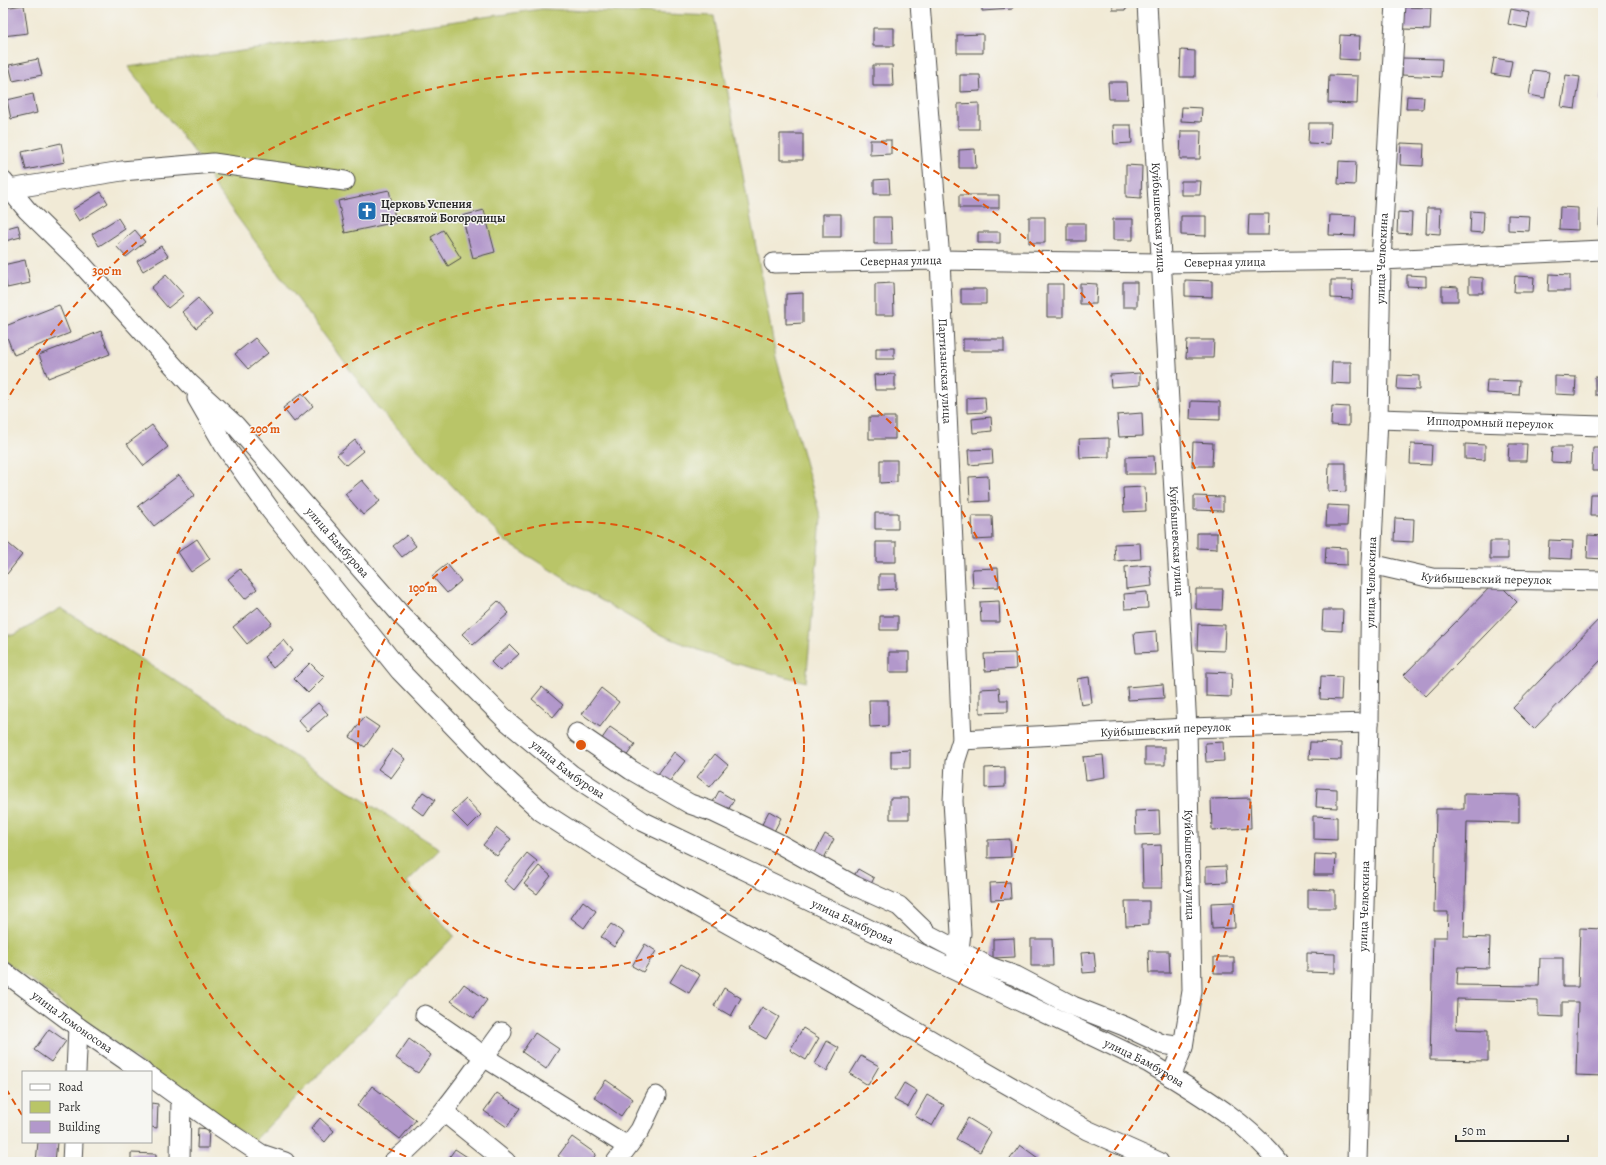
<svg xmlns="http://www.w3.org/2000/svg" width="1606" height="1165" font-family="Alegreya,serif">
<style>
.green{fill:#b9c567;stroke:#727849}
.building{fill:#b298cb}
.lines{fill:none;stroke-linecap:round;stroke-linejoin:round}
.minor-casing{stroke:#494845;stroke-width:21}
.minor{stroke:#fff;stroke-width:19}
.ring{fill:none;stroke:#df570e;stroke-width:2;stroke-dasharray:7 5}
.labels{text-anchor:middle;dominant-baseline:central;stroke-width:3;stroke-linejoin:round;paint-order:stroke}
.poi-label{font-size:12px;font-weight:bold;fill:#2b2b2b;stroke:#f6f6f2;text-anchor:start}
.street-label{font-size:12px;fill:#2b2b2b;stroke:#f6f6f2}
.centre{fill:#df570e;stroke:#f6f6f2;stroke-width:2}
.ring-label{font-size:12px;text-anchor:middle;font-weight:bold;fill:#df570e;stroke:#f6f6f2;stroke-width:3;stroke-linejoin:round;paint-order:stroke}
</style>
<rect width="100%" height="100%" fill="#f6f6f2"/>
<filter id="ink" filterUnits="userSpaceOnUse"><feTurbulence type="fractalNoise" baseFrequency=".025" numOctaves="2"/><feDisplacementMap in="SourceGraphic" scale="8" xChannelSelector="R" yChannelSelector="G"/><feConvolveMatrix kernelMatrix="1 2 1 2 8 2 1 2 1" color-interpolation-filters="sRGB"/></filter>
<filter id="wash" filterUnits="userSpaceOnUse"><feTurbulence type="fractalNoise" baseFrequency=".012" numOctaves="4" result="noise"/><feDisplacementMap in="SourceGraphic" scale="16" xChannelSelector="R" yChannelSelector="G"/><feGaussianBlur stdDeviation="0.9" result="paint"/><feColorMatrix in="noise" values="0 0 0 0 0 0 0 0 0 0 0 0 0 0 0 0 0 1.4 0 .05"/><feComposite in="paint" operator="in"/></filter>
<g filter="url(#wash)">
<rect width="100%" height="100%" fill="#f1ead6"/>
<!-- green -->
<path class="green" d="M542,9l172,7 62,341 45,162 -15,163 -80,-21 -69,-28 -89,-52 -63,-40 -127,-133 -163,-221 -8,-19 -79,-101z
M61,608l379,241 -33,33 47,54 -200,205 -110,-76 -141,-106v-324h11z"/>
<g id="blocks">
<!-- building -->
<path class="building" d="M982,3h30l1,6 -31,2z
M1113,3h13v7h-13z
M24,5l4,28 -25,3v-28z
M1405,7l26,1 -1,22 -26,-1z
M1511,9l19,4 -3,15 -19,-4z
M873,28h21v18h-21z
M983,34v19h-26v-18z
M1340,35l20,1 -1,24 -20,-1z
M1181,50l14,1v26h-15z
M1402,58l40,1 -1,18 -39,-2z
M1494,58l18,3 -3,16 -18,-3z
M38,59l4,16 -29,6 -4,-16z
M873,65h19l1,21h-20z
M1533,70l16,2 -4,26 -16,-3z
M960,75h20l1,16 -21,1z
M1329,75l29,1 -1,28 -29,-1z
M1566,75l14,2 -5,32 -14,-2z
M1108,82h19l1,17h-19z
M1602,88h1v14l-3,-1z
M33,94l4,19 -26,6 -4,-19z
M1407,96l17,1 -1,12h-17z
M979,103v26h-21v-25z
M1182,107l20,1 -1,14 -20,-1z
M1309,123h22l-1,21 -22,-1z
M1113,125h18l1,18 -18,1z
M1181,131h20l-1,28h-20z
M780,134h23v26h-23z
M870,140h21v14l-21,1z
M61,143l4,19 -39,8 -4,-18z
M1401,143l23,1 -1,22 -23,-1z
M975,149l1,19h-17v-18z
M1339,161l17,1 -1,23 -17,-1z
M1126,165l16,1 -1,32 -15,-1z
M889,179l1,15h-16v-14z
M1181,181h20l-1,14h-19z
M389,190l7,32 -51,11 -7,-32z
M101,192l7,11 -29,18 -7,-11z
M959,195h40v13h-40z
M1560,207l18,1v22l-19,-1z
M1427,208h14l-1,26 -14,-1z
M1600,209h3v18h-4z
M484,210l11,42 -22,6 -11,-42z
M1471,211l13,1 -1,21 -13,-1z
M1398,212l14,1 -1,21 -14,-1z
M823,214h18v23h-18z
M1249,214h20l-1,21h-20z
M1330,215l26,1 -1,20 -26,-1z
M1508,215l22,1 -1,15 -21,-1z
M1181,216h25v20l-25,-1z
M874,217h17l1,27h-18z
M1029,217h16v26h-16z
M118,218l7,11 -26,17 -7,-12z
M1113,219h20v21h-20z
M1067,223h18v18h-18z
M18,225l3,12 -16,4 -2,-12z
M135,230l10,12 -19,15 -10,-11z
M443,230l18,28 -13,8 -17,-29z
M978,232h22v11h-22z
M161,246l7,10 -25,15 -6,-10z
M25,260l5,23 -23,5 -4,-23z
M1549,274l21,1v16h-22z
M166,275l18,20 -16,13 -17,-20z
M1407,275l19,1v11l-19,-1z
M1515,276l19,1 -1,15h-19z
M1469,277l14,1v15h-14z
M1185,280l27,1v16l-27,-1z
M1331,280h22l-1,19 -21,-1z
M1123,282h14v25h-14z
M893,283l1,32h-19v-31z
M1080,283l17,1 -1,20h-16z
M1047,284h16v33h-16z
M1442,286l16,1v14h-16z
M961,289h25v15h-25z
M803,293v30l-17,1v-30z
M198,298l14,17 -16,13 -14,-16z
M59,305l11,28 -56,22 -11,-28z
M101,331l9,23 -62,24 -9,-23z
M255,338l13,15 -20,16 -13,-15z
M963,339h41v12h-41z
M1187,340h27l-1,18h-27z
M876,348h18v11h-18z
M1332,362h19v22l-20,-1z
M1140,373v12l-29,2 -1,-12z
M895,374v16h-20l-1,-15z
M1398,375l21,1v14l-22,-1z
M1555,376l21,1 -1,18 -20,-1z
M1595,377h8v18h-8z
M1487,380l33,1 -1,14 -33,-2z
M302,393l11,13 -19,16 -11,-14z
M985,397l1,15 -19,1v-15z
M1191,401l29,1v18l-30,-1z
M1332,406l17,1v19l-18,-1z
M1142,413l1,23 -24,1 -2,-22z
M869,417h26v22h-26z
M991,417l1,14 -19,2 -1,-14z
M152,425l16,22 -24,19 -17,-22z
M1109,438v19l-29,1 -1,-19z
M355,440l8,11 -17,14 -9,-10z
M1193,442l20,1 -1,23h-20z
M1411,444l21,1 -1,20 -21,-1z
M1465,444l20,1v15l-20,-1z
M1509,444h18l-1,17h-18z
M1552,447h19l-1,16 -19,-1z
M1593,448h10v23h-11z
M992,449l1,14 -24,2 -1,-15z
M1154,456l1,18h-29v-17z
M880,460h17v22l-17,1z
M1329,463h17v29l-18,-1z
M179,475l16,20 -41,31 -16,-20z
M988,476l1,25 -19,1 -1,-25z
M362,480l18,21 -17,14 -18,-21z
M1145,487l1,24 -22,1 -1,-24z
M1591,494h12v22h-13z
M1194,496l29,1v14l-29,-1z
M1327,505l21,1 -1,20h-21z
M875,513h23v16h-23z
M972,516h20l1,23 -20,1z
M1395,518l19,1 -1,23 -19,-1z
M1197,533h20v16l-20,-1z
M407,535l9,11 -14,11 -9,-11z
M1588,535l15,1v23l-16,-1z
M197,539l13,20 -19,13 -13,-20z
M4,540l18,15 -15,19 -4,-3z
M1549,540l24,1 -1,18 -24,-1z
M1490,541h18v18h-18z
M876,542h20v20h-20z
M1140,543l1,16 -26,2 -1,-17z
M1326,547l21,1v17l-22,-1z
M447,564l14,17 -14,12 -15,-17z
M1150,565l2,21 -26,3 -1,-22z
M998,568l1,19 -26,1 -1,-19z
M240,569l17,20 -12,10 -17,-20z
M879,574h17v15l-17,1z
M1496,581l21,21 -91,94 -22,-21z
M1196,589h27l-1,21 -26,-1z
M1147,592l1,16 -23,1 -1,-15z
M498,601l11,12 -36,32 -11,-11z
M999,601l1,21h-19l-1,-20z
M258,607l14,16 -25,21 -14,-17z
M1323,610h20l-1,21 -20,-1z
M1603,615v43l-69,71 -21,-21z
M880,616h18v14h-18z
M1198,624l27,1 -1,26 -27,-1z
M1156,631l1,21 -21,1 -2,-20z
M284,640l9,11 -20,17 -9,-11z
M510,645l9,9 -19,17 -9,-9z
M889,652h20v20h-20z
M1015,653l1,16 -31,2 -1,-17z
M310,663l14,14 -16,16 -14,-14z
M1206,672l26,1 -1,24 -25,-1z
M1321,676l21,1 -1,23 -21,-1z
M1089,677l3,26 -11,2 -4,-26z
M1163,684l1,14 -36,2 -1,-13z
M542,687l21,18 -10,12 -21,-18z
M601,688l18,14 -19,25 -18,-13z
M999,688l1,12h8v12l-28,1v-24z
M869,700h19v26l-18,1z
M318,703l10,11 -20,17 -10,-11z
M364,717l15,10 -14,20 -15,-10z
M610,727l25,17 -12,17 -24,-18z
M1223,742l1,19 -18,1 -1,-19z
M1310,742l31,1v17l-32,-1z
M1145,747h20v18h-20z
M392,749l13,10 -14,19 -13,-9z
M910,750v18h-19v-17z
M674,752l11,9 -16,21 -11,-8z
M715,754l13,11 -18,22 -13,-10z
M1103,755l2,22 -19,3 -3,-23z
M1005,767v20l-20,1v-20z
M1317,788l20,1v19l-21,-1z
M719,791l15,9 -6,10 -15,-8z
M423,792l12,8 -11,16 -12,-9z
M1464,794l55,1v28l-52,-1 -3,115 26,1 -1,30 -31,-1 -1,18 82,1 1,-28h23v29h15l2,-59 23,1v147l-27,-1 2,-73h-16v15l-24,-1v-15l-81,-2 -1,30 32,1v31l-58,-1 3,-123h14l1,-25h-14l2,-103h28z
M890,798h19v21h-19z
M1250,798l1,30 -39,2 -1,-31z
M466,799l15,16 -13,13 -16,-16z
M1159,810l1,24 -24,1 -1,-24z
M769,811l12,7 -10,19 -12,-7z
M1313,816l24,1v23l-24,-1z
M497,828l14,11 -14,17 -14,-11z
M825,834l9,5 -12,23 -9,-5z
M1010,839l1,18 -23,1v-18z
M1161,845l1,43h-19l-1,-42z
M527,853l10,8 -23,29 -10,-9z
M1315,854l21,1 -1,20h-21z
M539,866l12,10 -14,18 -13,-10z
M1226,866l1,16 -21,1v-16z
M858,869l16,9 -5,10 -17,-9z
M1010,882l1,17 -20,1 -1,-17z
M1308,889l27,1v18h-27z
M583,901l13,10 -12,17 -13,-10z
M1125,901h24v24l-23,1z
M1234,902l1,26 -23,1 -1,-26z
M611,924l13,9 -10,14 -13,-10z
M1014,938l1,19 -22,1v-19z
M1031,939h21l1,27h-22z
M645,944l11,7 -13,21 -11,-6z
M1148,951h21l1,22h-21z
M1094,952l2,20 -13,1 -2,-20z
M1307,953l28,1v19l-28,-1z
M1214,957h20v16h-20z
M681,964l19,11 -11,18 -19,-11z
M464,984l23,16 -13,18 -23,-17z
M724,988l17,10 -10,18 -17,-10z
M762,1007l17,10 -13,22 -17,-10z
M803,1028l16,10 -13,22 -16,-10z
M49,1029l17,12 -15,21 -17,-12z
M535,1033l24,16 -13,20 -24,-17z
M409,1039l22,16 -13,18 -22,-15z
M827,1041l12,7 -12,23 -12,-7z
M861,1056l18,10 -11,19 -18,-11z
M606,1080l27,19 -12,17 -27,-19z
M904,1083l13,8 -9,16 -14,-7z
M372,1086l44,34 -16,19 -43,-33z
M497,1093l23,15 -13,19 -23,-16z
M927,1095l17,10 -12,21 -17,-10z
M151,1103l7,1 -1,24 -6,-1z
M320,1118l14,13 -9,11 -14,-13z
M968,1118l23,14 -11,20 -24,-13z
M198,1128l11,1 -1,19h-11z
M572,1137l24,17 -5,8h-25l-8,-6z
M38,1142h19l-2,20h-19z
M1020,1145l18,13 -3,4h-27z
M455,1149l20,13h-29z
M131,1153l25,1v8h-25z"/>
</g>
</g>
<g filter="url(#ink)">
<use href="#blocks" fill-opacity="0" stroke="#494845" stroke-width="1"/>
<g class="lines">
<!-- minor casing -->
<g class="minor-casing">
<g id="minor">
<path id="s1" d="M920,3l20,257 22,480 -7,22 -2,39 8,132 -2,17 -6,19"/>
<path id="s2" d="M1147,3l40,725 5,263 -9,56 -12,30"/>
<path id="s3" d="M3,181l24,29 50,49 112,124 46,42 167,191 106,106 64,53 70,46 507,242c46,29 96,56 129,99"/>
<path d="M9,189l113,-18 91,-8 132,18"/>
<path id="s4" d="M774,263l166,-3 221,3 220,-3 222,-10"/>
<path d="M197,398l27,47 47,66 129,160 92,95 50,46 95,61 202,113 124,73 124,71 72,32"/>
<path id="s5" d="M1378,419l225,7"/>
<path id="s6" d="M1371,564l61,14 171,3"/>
<path d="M577,733l54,37 59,34 23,8 63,30 79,44 44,20 30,29 61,32 26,9 57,30 51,20 38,18 21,3"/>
<path id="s7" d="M962,740l225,-12 182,-5"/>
<path id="s8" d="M3,971l75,56 65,45"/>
<path d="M425,1015l44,30 15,12 143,89"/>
<path d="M76,1072l2,-45"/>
<path d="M151,1077l68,49 42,28 24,8"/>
<path d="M444,1112l62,50"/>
<path d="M72,1162l1,-20"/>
<path d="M180,1162l1,-64"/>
<path d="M393,1162c45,-36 75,-84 109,-130"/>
<path d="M616,1162l24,-32 16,-34"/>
<path id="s9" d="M1357,1162l12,-439 2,-159 7,-145 3,-159 15,-257"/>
</g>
</g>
<!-- minor -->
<use href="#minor" class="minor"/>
</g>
</g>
<!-- distance rings -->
<g class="ring">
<circle cx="581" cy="745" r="223"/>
<path d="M417 1161A447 447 0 1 1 745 1161"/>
<path d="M22 1115A670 670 0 0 1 4 1085M4 405A670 670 0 1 1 1109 1157"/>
</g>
<!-- icons -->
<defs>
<g id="church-square" transform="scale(1)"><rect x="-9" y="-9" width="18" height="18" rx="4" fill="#1f6fb2" stroke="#f6f6f2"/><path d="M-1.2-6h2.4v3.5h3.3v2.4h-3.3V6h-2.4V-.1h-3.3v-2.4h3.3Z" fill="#fff"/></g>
</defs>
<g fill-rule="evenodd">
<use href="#church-square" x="367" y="211"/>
</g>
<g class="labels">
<!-- poi labels -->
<g class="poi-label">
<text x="381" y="204">Церковь Успения<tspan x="381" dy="14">Пресвятой Богородицы</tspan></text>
</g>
<!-- street labels -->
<g class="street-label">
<text stroke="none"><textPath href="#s2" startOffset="215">Куйбышевская улица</textPath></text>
<text stroke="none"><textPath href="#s9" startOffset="904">улица Челюскина</textPath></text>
<text stroke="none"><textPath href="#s4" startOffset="127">Северная улица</textPath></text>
<text stroke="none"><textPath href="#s4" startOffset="451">Северная улица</textPath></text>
<text stroke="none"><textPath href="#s1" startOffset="369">Партизанская улица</textPath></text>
<text stroke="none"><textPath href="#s5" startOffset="112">Ипподромный переулок</textPath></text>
<text stroke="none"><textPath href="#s2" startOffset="539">Куйбышевская улица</textPath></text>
<text stroke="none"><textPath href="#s3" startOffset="493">улица Бамбурова</textPath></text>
<text stroke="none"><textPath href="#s6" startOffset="117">Куйбышевский переулок</textPath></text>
<text stroke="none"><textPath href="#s9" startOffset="580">улица Челюскина</textPath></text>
<text stroke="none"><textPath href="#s7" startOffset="204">Куйбышевский переулок</textPath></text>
<text stroke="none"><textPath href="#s3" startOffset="817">улица Бамбурова</textPath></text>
<text stroke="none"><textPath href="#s2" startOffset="863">Куйбышевская улица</textPath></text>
<text stroke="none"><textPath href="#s9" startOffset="256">улица Челюскина</textPath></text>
<text stroke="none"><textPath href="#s3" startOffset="1141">улица Бамбурова</textPath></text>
<text stroke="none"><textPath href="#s8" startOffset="86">улица Ломоносова</textPath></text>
<text stroke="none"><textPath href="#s3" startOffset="1465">улица Бамбурова</textPath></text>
</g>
</g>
<circle cx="581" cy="745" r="6" class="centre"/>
<g class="ring-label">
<text x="107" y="275">300 m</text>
<text x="265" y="433">200 m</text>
<text x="423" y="592">100 m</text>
</g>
<!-- margin -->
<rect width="1606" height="1165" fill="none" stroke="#f6f6f2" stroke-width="16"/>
<!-- legend -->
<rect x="22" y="1071" width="130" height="72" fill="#f6f6f2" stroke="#a5a5a2"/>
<rect x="30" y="1084" width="20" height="6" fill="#ffffff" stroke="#a5a5a2"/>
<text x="58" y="1091" font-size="12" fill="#2b2b2b">Road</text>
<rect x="30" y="1101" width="20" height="12" fill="#b9c567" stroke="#a5a5a2"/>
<text x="58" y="1111" font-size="12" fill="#2b2b2b">Park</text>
<rect x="30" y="1121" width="20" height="12" fill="#b298cb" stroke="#a5a5a2"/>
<text x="58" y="1131" font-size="12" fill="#2b2b2b">Building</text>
<!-- scale -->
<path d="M1456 1135v6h112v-6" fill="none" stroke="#2b2b2b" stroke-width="2"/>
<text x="1462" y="1135" font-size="12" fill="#2b2b2b" stroke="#f6f6f2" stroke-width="3" paint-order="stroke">50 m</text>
</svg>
